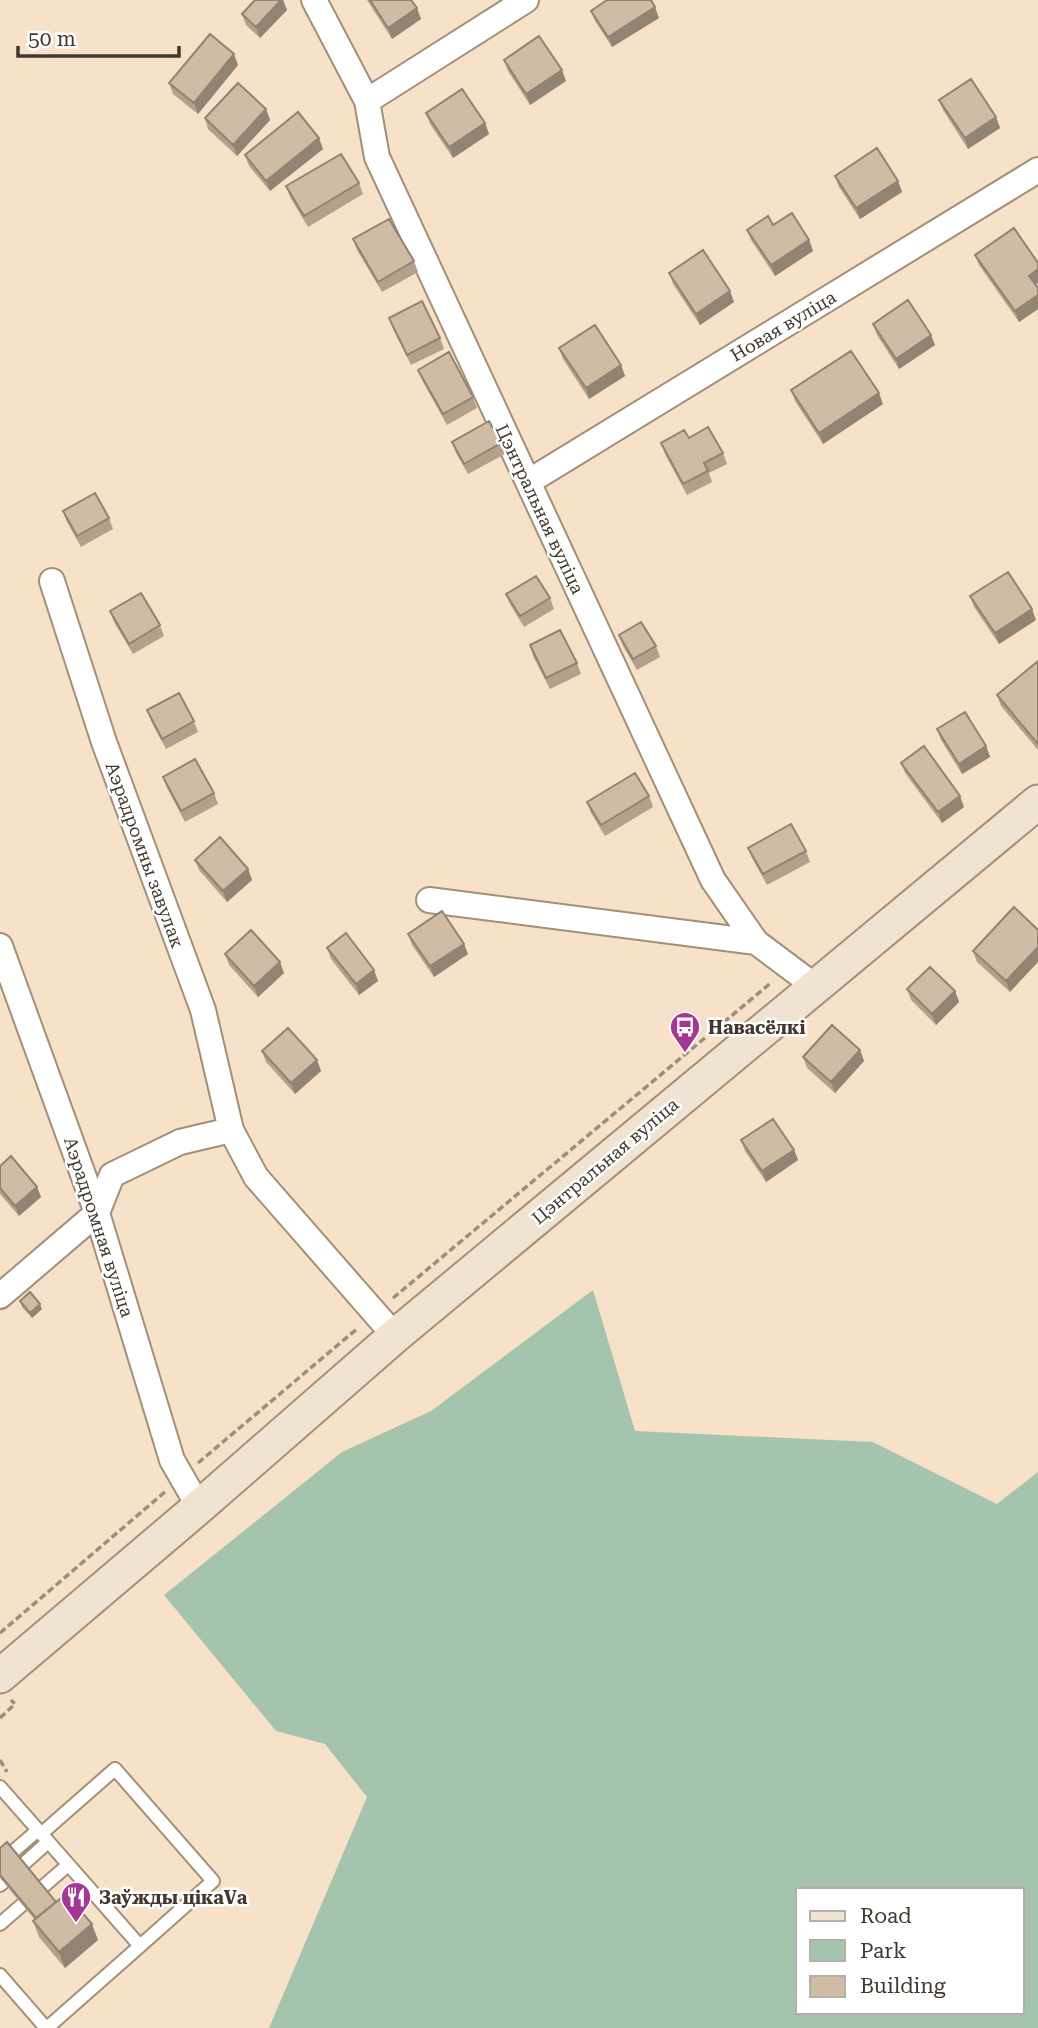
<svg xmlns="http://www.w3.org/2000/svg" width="1038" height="2028" font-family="'Roboto Serif',serif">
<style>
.green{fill:#a5c4ae;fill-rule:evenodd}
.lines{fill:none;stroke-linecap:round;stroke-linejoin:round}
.lane-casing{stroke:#a38f78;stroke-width:16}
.street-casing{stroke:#a38f78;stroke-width:28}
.secondary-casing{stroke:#a38f78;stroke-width:37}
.path{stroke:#9e8e7d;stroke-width:3.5;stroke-dasharray:7 3.5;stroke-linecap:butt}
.lane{stroke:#fff;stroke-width:12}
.street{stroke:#fff;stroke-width:24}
.secondary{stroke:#f1e3d1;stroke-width:33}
.wall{fill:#b3a18d}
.shaded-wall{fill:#928373}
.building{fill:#d0bba4;stroke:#928373;stroke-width:2}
.labels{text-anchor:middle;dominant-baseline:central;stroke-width:5;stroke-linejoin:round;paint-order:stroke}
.street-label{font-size:18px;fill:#41392f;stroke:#fff}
.poi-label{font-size:18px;font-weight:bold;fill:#41392f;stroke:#fff;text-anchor:start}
</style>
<rect width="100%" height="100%" fill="#f7e1c9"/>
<!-- green -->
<path class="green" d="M593,1290l42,141 238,11 124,62 41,-32v556h-769l98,-231 -42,-53 -49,-13 -112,-136 178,-143 89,-41zM798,1890h224v122h-224z"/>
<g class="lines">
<!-- lane casing -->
<g class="lane-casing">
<path id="lane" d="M0,1787l38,43 -38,33
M38,1830l102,116 -93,82
M41,1834l74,-65 98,112 -73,65
M0,1885l48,-43
M0,1924l68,-59
M0,1975l46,53"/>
</g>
<!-- street casing -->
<g class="street-casing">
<path id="street" d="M314,0l53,101 10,56 336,723 43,62 60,45
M367,101l159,-101
M528,482l510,-312
M52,581l52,161 99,268 28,120 25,47 139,159
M429,900l327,42
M0,946l97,267 75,247 27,47
M0,1296l97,-83 15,-38 68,-33 51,-12"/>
</g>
<!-- secondary casing -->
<g class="secondary-casing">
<path id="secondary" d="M0,1676l199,-169 196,-171 643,-534"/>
</g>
<!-- path -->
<path class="path" d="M393,1298l379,-316
M198,1463l160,-135
M0,1633l166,-142
M0,1718l15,-14 -4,-4
M0,1760l7,12"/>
<!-- lane -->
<use href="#lane" class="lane"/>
<!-- street -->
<use href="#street" class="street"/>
<!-- secondary -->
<use href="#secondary" class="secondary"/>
</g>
<!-- wall -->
<path class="wall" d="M255,0h28l4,10 -27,28 -14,-13 -4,-11z
M367,0h44l10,19 -29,20z
M591,11l68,7 -47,29 -17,-26z
M504,60l62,21 -36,24 -22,-34z
M238,65l-40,49 -25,-20 -4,-11z
M939,100l57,17 4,11 -32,21 -25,-39z
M266,109l4,11 -33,36 -29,-27 -3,-11z
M426,113l59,10 4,11 -36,24 -23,-34z
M323,149l-53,42 -21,-25 -4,-11z
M835,176l63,5 4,11 -42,27 -21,-32z
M359,183l4,11 -55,33 -18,-30 -4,-11z
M773,225l36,15 4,11 -38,25 -24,-36 -4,-10z
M353,239l61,22 4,11 -36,20 -25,-42z
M975,255l63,28 -3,2 3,3v21l-19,13 -40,-57z
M669,273l65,29 -34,23 -27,-41z
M389,318l51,20 4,11 -33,16 -18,-36z
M873,324l62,21 -36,24 -22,-34z
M559,348l62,17 4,11 -36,23 -26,-40z
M418,370l55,27 4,11 -30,17 -25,-45z
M791,390l92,14 -60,40 -28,-43z
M689,438l34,15 4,11 -18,9 3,9 -25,13 -22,-41 -4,-11z
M452,442l49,1 4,11 -37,20 -12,-21z
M63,511l46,7 4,11 -32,18 -14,-25z
M506,594l44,4 4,11 -30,18 -14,-23z
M970,596l66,24 -37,24 -25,-37z
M110,611l50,14 4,11 -31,18 -19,-32z
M619,635l37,11 4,11 -23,13 -14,-24z
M530,645l47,18 4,11 -31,15 -17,-33z
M1038,661v89l-37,-44 -4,-11z
M147,710l47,11 4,11 -32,17 -15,-28z
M937,729l49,17 4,11 -28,17 -21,-34z
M901,763l63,44 -22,16 -37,-50z
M163,777l51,16 4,11 -33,18 -18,-34z
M649,796l4,11 -48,29 -14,-23 -4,-11z
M748,848l58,3 4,11 -43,23 -15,-27z
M195,860l53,9 4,11 -25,22 -28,-32z
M1014,907l-4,85 -33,-30 -4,-11z
M408,934l60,20 -34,23 -22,-32z
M327,948l51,33 -19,14 -28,-36z
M225,954l59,19 -26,24 -29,-32z
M907,989l48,2 4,11 -23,23 -25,-25z
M860,1050l4,11 -29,32 -28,-25 -4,-11z
M262,1051l55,9 4,11 -26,23 -29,-32z
M741,1140l53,10 4,10 -32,22 -21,-31z
M0,1166l37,21 4,10 -22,19 -19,-22z
M20,1301l22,8 -10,9 -10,-11z
M0,1848l98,92 -33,28 -26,-31 -6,-16 2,-1 -35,-42z"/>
<!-- shaded-wall -->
<path class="shaded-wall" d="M281,0h2l4,10 -27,28 -4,-11z
M655,7l4,11 -47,29 -4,-10z
M417,8l4,11 -29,20 -4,-11z
M234,54l4,11 -40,49 -4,-11z
M562,70l4,11 -36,24 -4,-11z
M266,109l4,11 -33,36 -4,-11z
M996,117l4,11 -32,21 -3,-11z
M485,123l4,11 -36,24 -4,-11z
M319,138l4,11 -53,42 -4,-10z
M898,181l4,11 -42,27 -4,-11z
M809,240l4,11 -38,25 -4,-11z
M1038,269v14l-5,3 -4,-10z
M730,291l4,11 -34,23 -4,-11z
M1038,295v14l-19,13 -4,-11z
M931,335l4,10 -36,24 -3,-10z
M621,365l4,11 -36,23 -3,-11z
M879,393l4,11 -60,40 -4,-11z
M1032,609l4,11 -37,24 -4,-11z
M986,746l4,11 -28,17 -3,-10z
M960,796l4,11 -22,16 -4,-11z
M248,869l4,11 -25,22 -4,-11z
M464,944l4,10 -34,23 -4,-11z
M1038,947v15l-28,30 -4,-11z
M280,962l4,11 -26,24 -4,-11z
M374,970l4,11 -19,14 -3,-11z
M955,991l4,11 -23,23 -4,-11z
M860,1050l4,11 -29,32 -4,-11z
M317,1060l4,11 -26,23 -4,-11z
M794,1150l4,10 -32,22 -4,-11z
M37,1187l4,10 -22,19 -4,-10z
M40,1304l2,5 -10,9 -2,-5z
M92,1924l6,16 -33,28 -6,-16z"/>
<!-- building -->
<path class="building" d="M255,0h26l-25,27 -14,-13z
M370,0h41l6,8 -29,20z
M607,0h44l4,7 -47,30 -17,-26z
M210,34l24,20 -40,49 -25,-20z
M539,36l23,34 -36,24 -22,-34z
M971,79l25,38 -31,21 -26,-38z
M238,83l28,26 -33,36 -28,-27z
M462,89l23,34 -36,24 -23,-34z
M298,112l21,26 -53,43 -21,-26z
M877,148l21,33 -42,27 -21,-32z
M341,154l18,29 -55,33 -18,-30z
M792,213l17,27 -38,25 -24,-35 21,-14 5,9z
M389,219l25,42 -36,21 -25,-43z
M1014,228l24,35v6l-9,7 9,12v7l-23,16 -40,-56z
M703,250l27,41 -34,23 -27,-41z
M908,300l23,35 -35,24 -23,-35z
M422,301l18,37 -33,17 -18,-37z
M595,325l26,40 -35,23 -27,-40z
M851,351l28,42 -60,40 -28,-43z
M449,352l24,45 -30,17 -25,-44z
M489,421l12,22 -37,21 -12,-22z
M708,427l15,26 -19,10 4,8 -25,13 -22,-41 23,-13 5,8z
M95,493l14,25 -32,18 -14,-25z
M1008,572l24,37 -37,24 -25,-37z
M536,576l14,22 -30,18 -14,-22z
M141,593l19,32 -31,19 -19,-33z
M641,622l15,24 -23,13 -14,-24z
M560,630l17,33 -31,15 -16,-33z
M1038,661v83l-41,-49z
M179,693l15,28 -32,18 -15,-29z
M965,712l21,34 -27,18 -22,-35z
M924,746l36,50 -22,16 -37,-49z
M195,759l19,34 -33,18 -18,-34z
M635,773l14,23 -48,29 -14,-23z
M791,824l15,27 -43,23 -15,-26z
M220,837l28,32 -25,22 -28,-31z
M1014,907l24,23v17l-32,34 -33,-30z
M442,911l22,33 -34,22 -22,-32z
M251,930l29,32 -26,24 -29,-32z
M346,933l28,37 -18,14 -29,-36z
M930,967l25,24 -23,23 -25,-25z
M832,1025l28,25 -29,32 -28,-25z
M288,1028l29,32 -26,23 -29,-32z
M773,1119l21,31 -32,21 -21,-31z
M11,1156l26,31 -22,19 -15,-18v-22z
M30,1292l10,12 -10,9 -10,-12z
M7,1842l49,60 -20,16 -36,-43v-27z
M66,1894l26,30 -33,28 -26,-31z"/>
<!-- icons -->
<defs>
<g id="bus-pin" transform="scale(1.575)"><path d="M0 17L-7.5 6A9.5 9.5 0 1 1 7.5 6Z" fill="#a43694" stroke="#fff"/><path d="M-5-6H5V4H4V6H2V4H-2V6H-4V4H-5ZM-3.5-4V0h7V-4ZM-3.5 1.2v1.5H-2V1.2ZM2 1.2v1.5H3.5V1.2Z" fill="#fff"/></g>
<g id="restaurant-pin" transform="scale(1.575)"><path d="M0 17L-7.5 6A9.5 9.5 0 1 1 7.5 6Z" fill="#a43694" stroke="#fff"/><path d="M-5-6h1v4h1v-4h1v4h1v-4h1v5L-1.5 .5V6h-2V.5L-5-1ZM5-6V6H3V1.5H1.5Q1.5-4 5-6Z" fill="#fff"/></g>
</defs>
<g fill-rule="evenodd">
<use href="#bus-pin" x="685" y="1027"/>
<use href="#restaurant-pin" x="76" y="1897"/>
</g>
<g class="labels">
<!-- street labels -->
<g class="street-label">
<text transform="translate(783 326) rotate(-31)">Новая вуліца</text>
<text transform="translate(540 509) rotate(65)">Цэнтральная вуліца</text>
<text transform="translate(145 855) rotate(70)">Аэрадромны завулак</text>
<text transform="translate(605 1161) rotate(-40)">Цэнтральная вуліца</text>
<text transform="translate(99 1227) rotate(72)">Аэрадромная вуліца</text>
</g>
<!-- poi labels -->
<g class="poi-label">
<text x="708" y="1027">Навасёлкі</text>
<text x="99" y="1897">Заўжды цікаVа</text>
</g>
</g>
<!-- legend -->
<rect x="796" y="1888" width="228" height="126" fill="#ffffff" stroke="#b3b0ac" stroke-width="2"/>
<rect x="810" y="1911" width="35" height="10" fill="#f1e3d1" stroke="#b3b0ac" stroke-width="2"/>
<text x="860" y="1923" font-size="21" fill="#41392f">Road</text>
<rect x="810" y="1940" width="35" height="21" fill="#a5c4ae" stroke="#b3b0ac" stroke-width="2"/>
<text x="860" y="1958" font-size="21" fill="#41392f">Park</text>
<rect x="810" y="1976" width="35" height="21" fill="#d0bba4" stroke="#b3b0ac" stroke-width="2"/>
<text x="860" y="1993" font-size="21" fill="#41392f">Building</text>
<!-- scale -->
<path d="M18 46v10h161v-10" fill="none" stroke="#41392f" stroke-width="3.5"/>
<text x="28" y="46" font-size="21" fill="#41392f" stroke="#ffffff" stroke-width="5" paint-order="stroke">50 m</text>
</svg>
